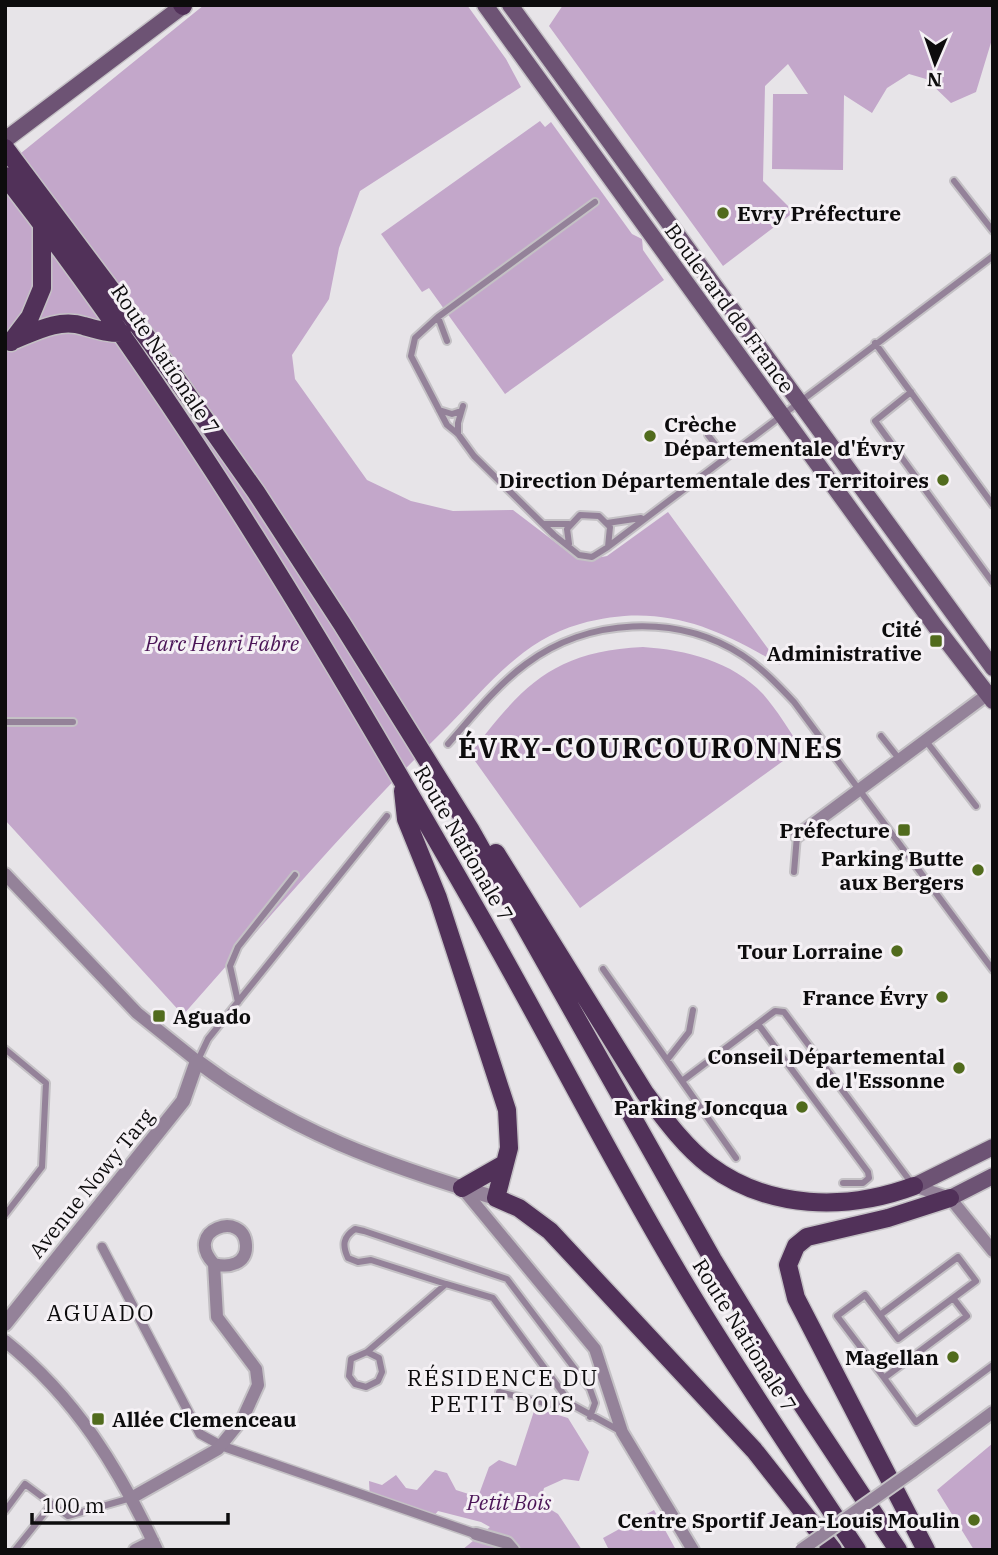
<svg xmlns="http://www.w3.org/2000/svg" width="998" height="1555" font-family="'IBM Plex Serif',serif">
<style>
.green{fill:#c3a7ca}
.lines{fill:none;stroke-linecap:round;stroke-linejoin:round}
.service-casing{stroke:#c4c1c5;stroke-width:10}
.pedestrian-casing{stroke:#c4c1c5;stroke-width:12}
.minor-casing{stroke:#c4c1c5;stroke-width:16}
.tertiary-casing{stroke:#c4c1c5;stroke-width:18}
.secondary-casing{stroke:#c4c1c5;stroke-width:19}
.primary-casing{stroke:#c4c1c5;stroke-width:21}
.service{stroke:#948299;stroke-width:6}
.pedestrian{stroke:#948299;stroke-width:9}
.minor{stroke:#948299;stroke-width:12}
.tertiary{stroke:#948299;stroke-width:14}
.secondary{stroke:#6d5374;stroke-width:16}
.primary{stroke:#513159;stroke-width:18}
.minor-bridge-casing{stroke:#c4c1c5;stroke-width:16;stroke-linecap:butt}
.minor-bridge{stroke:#948299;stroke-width:12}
.poi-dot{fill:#516b1d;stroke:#f5f1f5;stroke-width:2.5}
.labels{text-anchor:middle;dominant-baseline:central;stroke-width:6;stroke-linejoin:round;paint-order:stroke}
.poi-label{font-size:21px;font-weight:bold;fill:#0d0c0d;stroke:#f5f1f5;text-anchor:end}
.street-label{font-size:21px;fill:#0d0c0d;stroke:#f5f1f5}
.park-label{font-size:21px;font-style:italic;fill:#4b1557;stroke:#f5f1f5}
.neighbourhood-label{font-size:23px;letter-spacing:2px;fill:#0d0c0d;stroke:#f5f1f5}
.district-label{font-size:28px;font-weight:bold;letter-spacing:2px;fill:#0d0c0d;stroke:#f5f1f5}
</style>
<rect width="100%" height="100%" fill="#e7e4e8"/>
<!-- green -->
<path class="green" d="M204,5h263l39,54 15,28 -161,104 -21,57 -10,51 -37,56 3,24 72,101 44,21 42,10 60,-1 59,45 19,4 16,-3 61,-44 112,153c-66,-39 -121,-63 -200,-41 -58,16 -92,62 -132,102 -94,92 -178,191 -265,289l-178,-195v-654z
M563,5h430v31l-17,56 -25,11 -25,-24 -17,-5 -22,14 -15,25 -28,-18 -1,75 -71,-1 1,-75h35l-20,-30 -23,22 -2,95 31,31 -71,54 -174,-240z
M540,121l5,6 6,-5 81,112 10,5 1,11 21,30 -159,114 -76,-106 -7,4 -41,-58z
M643,647c43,3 89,14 120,47 14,16 26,36 38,54l-221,160 -110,-154c52,-68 83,-103 173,-107z
M535,1408l33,10 21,34 -10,29 -15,-2 -20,9 -4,15 18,11 24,36h-120l28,-23 -9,-5 -43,-11 -5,6 -63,-17 -1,-19 13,4 14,-10 10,13 11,2 18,-20 12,3 9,17 22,7 11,-30 10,-7 17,6z
M993,1443v107h-19l-37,-60z
M654,1510l22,40h-67l-6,-12z"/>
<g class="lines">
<!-- service casing -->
<g class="service-casing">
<path id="service" d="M954,181l39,50
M438,317l9,24
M875,343l118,162
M911,392l-36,29 118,162
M439,410l13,4 9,-3
M458,434v-11l5,-17
M708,435l17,22
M607,523l34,-5
M543,524h26
M569,544l-2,-15 13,-14 19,1 11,11 -2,20 -16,10 -13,-2 -25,-20 -80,-79 -16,-22 -11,-9 -36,-69 4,-18 23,-21 157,-115
M609,546l384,-290
M5,722h68
M881,736l19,24
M926,741l50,65
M448,744c24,-27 48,-58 78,-80 61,-46 151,-51 216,-9 20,13 36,30 52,47l199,268
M794,872l3,-36
M603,969l133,189
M238,1002l-8,-36 8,-19 57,-72
M758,1024l110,148 1,6 -6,5h-20
M5,1049l41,34 -4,84 -37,48
M198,1060l10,-21 179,-223
M667,1060l22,-28 4,-22
M682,1081l93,-70 9,1 129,173
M446,1284l-75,-24 -13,2 -10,-4c-6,-13 -5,-21 7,-29l9,2 143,48 83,110 5,14 -5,14
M953,1298l14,18 -83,62 32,44 77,-57
M880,1315l78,-58 18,24 -78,58 -33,-44 -28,21 47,62
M367,1352l12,6 3,14 -4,9 -12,6 -11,-3 -6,-8 2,-17 16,-7 79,-68 47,14 78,106 51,28
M499,1392l57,14 12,-6
M5,1511l20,-27 43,32 63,-18
M15,1550l37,-46"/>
</g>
<!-- pedestrian casing -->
<g class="pedestrian-casing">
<path id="pedestrian" d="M102,1247l98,187 22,12 254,88"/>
</g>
<!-- minor casing -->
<g class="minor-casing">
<path id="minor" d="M797,836l195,-145
M5,874l132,139 60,48
M914,1186l36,12 43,53
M462,1188l133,161 27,83 71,118
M5,1341c71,57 114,128 152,209
M913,1471l80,-59
M133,1497l85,-48 25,-31 15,-33 -2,-16 -39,-52 -3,-53c-32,-34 30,-55 32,-19 1,19 -17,23 -32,19
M476,1534l31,9 6,7
M135,1550l18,-9"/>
</g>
<!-- tertiary casing -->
<g class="tertiary-casing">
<path id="tertiary" d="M5,1324l178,-223 14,-40c94,71 188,104 299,137"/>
</g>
<!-- secondary casing -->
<g class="secondary-casing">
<path id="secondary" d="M485,5l450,621 58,75
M510,5l483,663
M5,140l179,-135
M914,1186l79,-39
M950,1198l43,-22"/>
</g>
<!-- primary casing -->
<g class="primary-casing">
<path id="primary" d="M182,5l1,1
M5,148l146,195 105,149 86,132 128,205 243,431 84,137 101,153
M5,176c180,231 329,484 474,738 70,122 133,249 206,370 54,90 114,178 172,266
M14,340c22,-9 46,-22 70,-14 14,4 23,7 38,7
M11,342l19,-25 12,-29v-65
M403,791l3,28 32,79 69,212 2,38 -13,50 23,10 31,23 204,219 79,100
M496,853l149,240c19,25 39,53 64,72 60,45 138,46 205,21
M462,1188l42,-24
M926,1550l-130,-252 -8,-33 8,-19 11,-9 81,-19 62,-20"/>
</g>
<!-- service -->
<use href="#service" class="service"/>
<!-- pedestrian -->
<use href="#pedestrian" class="pedestrian"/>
<!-- minor -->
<use href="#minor" class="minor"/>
<!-- tertiary -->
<use href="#tertiary" class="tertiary"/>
<!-- secondary -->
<use href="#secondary" class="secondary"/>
<!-- primary -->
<use href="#primary" class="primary"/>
<!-- minor-bridge casing -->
<g class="minor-bridge-casing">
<path id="minor-bridge" d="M801,1550l112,-79"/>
</g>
<!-- minor-bridge -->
<use href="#minor-bridge" class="minor-bridge"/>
</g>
<!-- markers -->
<g class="poi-dot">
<circle cx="723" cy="213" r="7"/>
<circle cx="650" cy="436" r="7"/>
<circle cx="943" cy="480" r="7"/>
<rect x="929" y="634" width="14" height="14" rx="3.5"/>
<rect x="897" y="823" width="14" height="14" rx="3.5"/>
<circle cx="978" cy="870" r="7"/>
<circle cx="897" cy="951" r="7"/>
<circle cx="942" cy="997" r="7"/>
<rect x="152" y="1009" width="14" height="14" rx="3.5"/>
<circle cx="959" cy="1068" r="7"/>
<circle cx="802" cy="1107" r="7"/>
<circle cx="953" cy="1357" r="7"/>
<rect x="91" y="1412" width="14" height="14" rx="3.5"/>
<circle cx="974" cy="1520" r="7"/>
</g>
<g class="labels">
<!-- poi labels -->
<g class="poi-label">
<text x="737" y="213" text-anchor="start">Evry Préfecture</text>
<text x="664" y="424" text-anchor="start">Crèche<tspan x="664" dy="24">Départementale d'Évry</tspan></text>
<text x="929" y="480">Direction Départementale des Territoires</text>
<text x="922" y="629">Cité<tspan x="922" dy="24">Administrative</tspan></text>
<text x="890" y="830">Préfecture</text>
<text x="964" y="858">Parking Butte<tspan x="964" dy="24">aux Bergers</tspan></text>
<text x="883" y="951">Tour Lorraine</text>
<text x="928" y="997">France Évry</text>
<text x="173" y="1016" text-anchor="start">Aguado</text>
<text x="945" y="1056">Conseil Départemental<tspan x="945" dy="24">de l'Essonne</tspan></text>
<text x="788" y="1107">Parking Joncqua</text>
<text x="939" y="1357">Magellan</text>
<text x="112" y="1419" text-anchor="start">Allée Clemenceau</text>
<text x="960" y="1520">Centre Sportif Jean-Louis Moulin</text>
</g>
<!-- street labels -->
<g class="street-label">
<text transform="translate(730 308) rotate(54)">Boulevard de France</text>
<text transform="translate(166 359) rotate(56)">Route Nationale 7</text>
<text transform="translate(464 843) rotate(60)">Route Nationale 7</text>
<text transform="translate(91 1183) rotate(-51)">Avenue Nowy Targ</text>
<text transform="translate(745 1335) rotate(58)">Route Nationale 7</text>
</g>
<!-- park labels -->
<g class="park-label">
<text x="222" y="643">Parc Henri Fabre</text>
<text x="509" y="1502">Petit Bois</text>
</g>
<!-- neighbourhood labels -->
<g class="neighbourhood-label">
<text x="101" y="1312">AGUADO</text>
<text x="503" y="1377">RÉSIDENCE DU<tspan x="503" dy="26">PETIT BOIS</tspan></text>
</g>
<!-- district labels -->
<g class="district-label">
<text x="651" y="747">ÉVRY-COURCOURONNES</text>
</g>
</g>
<!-- border -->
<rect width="998" height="1555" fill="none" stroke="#0d0c0d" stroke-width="14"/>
<!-- north arrow -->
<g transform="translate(935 63) rotate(182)" stroke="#f5f1f5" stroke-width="5" paint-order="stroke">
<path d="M0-5L12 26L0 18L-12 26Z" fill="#0d0c0d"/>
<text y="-10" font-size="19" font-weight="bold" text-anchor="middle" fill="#0d0c0d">N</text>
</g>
<!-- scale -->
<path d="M32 1513v10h196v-10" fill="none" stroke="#0d0c0d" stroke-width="3.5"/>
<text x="42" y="1513" font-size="21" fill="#0d0c0d" stroke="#f5f1f5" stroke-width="5" paint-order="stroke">100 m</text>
</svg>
